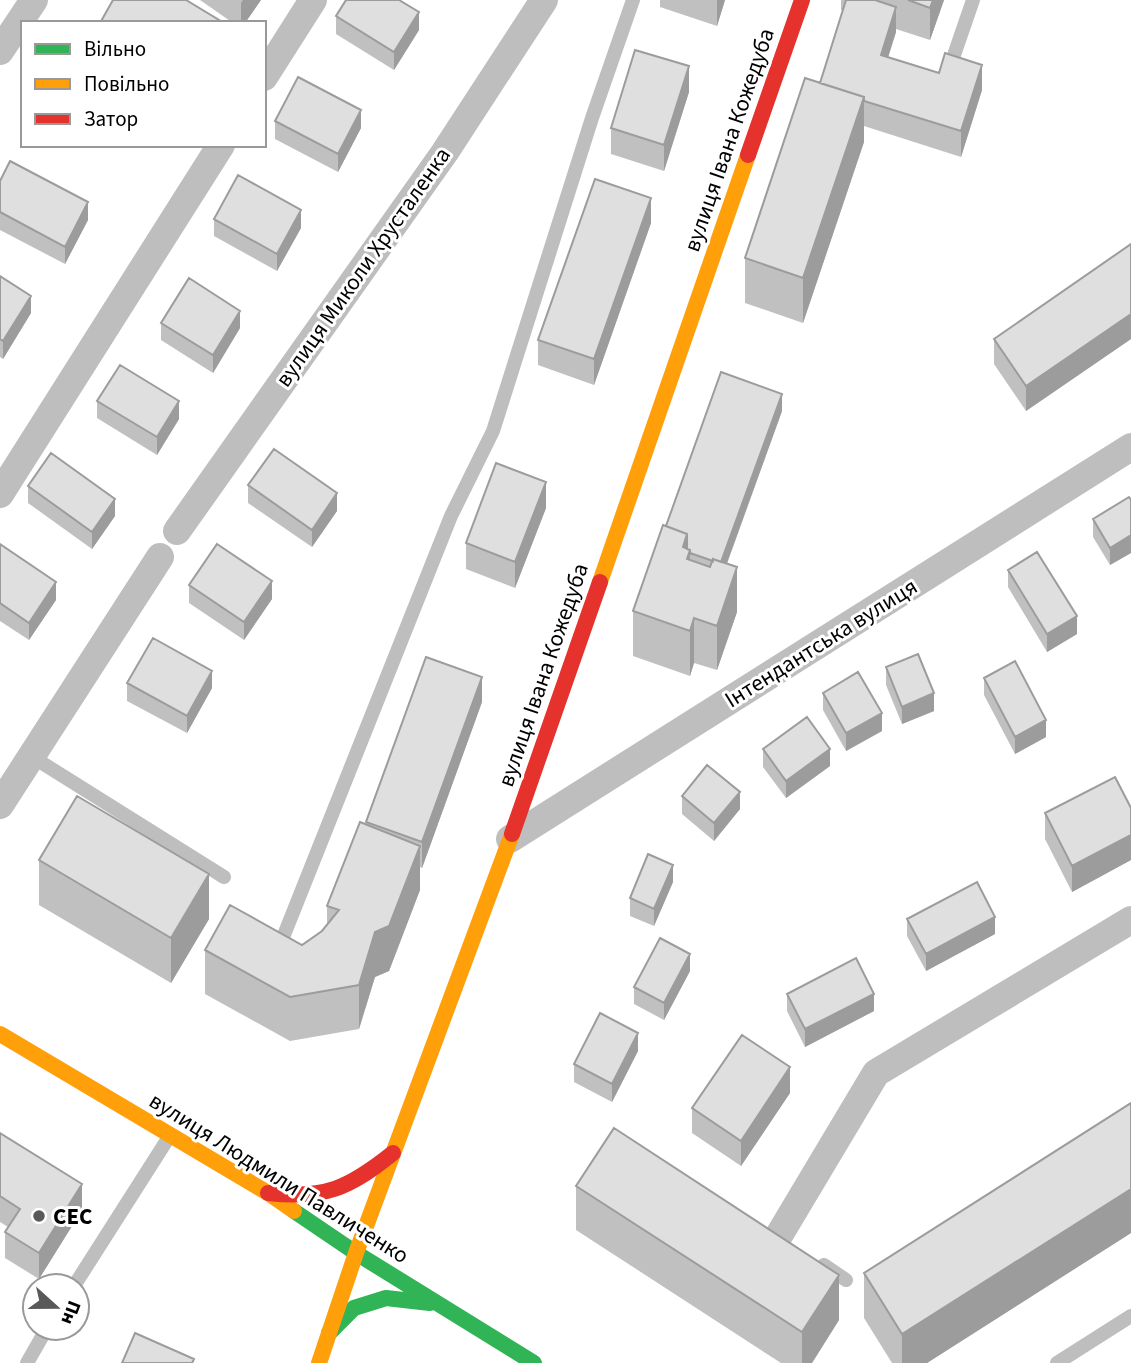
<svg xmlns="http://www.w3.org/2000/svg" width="1131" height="1363" font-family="'Source Sans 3',sans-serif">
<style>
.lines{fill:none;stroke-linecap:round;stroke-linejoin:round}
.lane{stroke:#bebebe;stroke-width:14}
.street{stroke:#bebebe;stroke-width:28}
.fast{stroke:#30b455;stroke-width:16}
.slow{stroke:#ff9f0a;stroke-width:16}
.jam{stroke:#e5322d;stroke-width:16}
.wall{fill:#c0c0c0}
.shaded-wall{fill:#9c9c9c}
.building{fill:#dfdfdf;stroke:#9c9c9c;stroke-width:2}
.poi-dot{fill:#595959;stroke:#fff;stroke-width:2.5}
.labels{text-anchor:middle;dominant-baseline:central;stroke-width:6;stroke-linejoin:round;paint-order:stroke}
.street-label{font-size:23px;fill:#000;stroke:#fff}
.poi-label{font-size:23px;font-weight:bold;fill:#000;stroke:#fff;text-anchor:start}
</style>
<rect width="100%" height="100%" fill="#fff"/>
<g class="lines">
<!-- lane -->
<path class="lane" d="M952,61l21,-61
M31,756l193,121
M284,935l167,-419 42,-85 99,-313 41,-118
M824,1265l22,15
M74,1286l95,-149
M27,1363l20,-35
M1057,1363l74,-47"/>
<!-- street -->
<path class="street" d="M0,51l34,-51
M264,77l49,-77
M0,494l221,-349
M177,531l268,-379 99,-152
M0,805l160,-248
M510,839l621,-392
M778,1237l98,-164 255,-153"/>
<!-- fast -->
<path class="fast" d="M294,1211l62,42 178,110
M329,1333l25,-25 32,-10 44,5"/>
<!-- slow -->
<path class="slow" d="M600,582l148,-427
M0,1034l268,159 26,18
M319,1363l37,-110 156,-419"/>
<!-- jam -->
<path class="jam" d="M748,155l54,-155
M512,834l88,-252
M268,1193c57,6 80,-4 125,-40"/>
</g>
<!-- wall -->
<path class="wall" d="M200,0h61l-16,23h-12z
M660,0h65l-8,26 -57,-19z
M841,0h103l-14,40 -34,-11v3l-8,25 94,33 -21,67 -97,-31v16l-61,181 -58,-20v-45l75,-175 23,-73h-2z
M336,16l83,14 -25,40 -58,-36z
M689,92l-25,79 -53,-17v-26z
M275,121l86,7 -23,44 -63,-33z
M0,181l88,39 -23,44 -65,-34z
M214,219l87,9 -24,43 -63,-35z
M651,223l-57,162 -56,-20v-25z
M1131,244v95l-105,72 -32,-47v-25z
M0,276l31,37 -28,46 -3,-2z
M161,323l79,5 -27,45 -52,-33z
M97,401l82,18 -22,36 -60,-37z
M782,411l-55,153 10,48 -20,58 -23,-7 -4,13 -57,-20v-45l33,-85z
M248,485l89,26 -25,36 -64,-44z
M28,486l87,30 -23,33 -64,-46z
M1131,500v53l-21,12 -17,-28v-18z
M546,508l-31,80 -49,-19v-26z
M0,544l56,56 -27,40 -29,-19z
M1008,570l69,64 -30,18 -39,-65z
M189,585l83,14 -28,41 -55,-37z
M886,667l48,44 -32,13 -16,-39z
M984,678l62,59 -31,17 -31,-59z
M127,683l85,5 -25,45 -60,-32z
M823,693l59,38 -36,20 -23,-41z
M482,702l-60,166 -2,-1v23l-31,81 -14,6 -16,52 -69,12 -85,-47v-44l97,-5 20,-14 5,-6v-19l39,-82v-2z
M763,749l67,17 -44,32 -23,-31z
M682,796l58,13 -26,32 -32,-27z
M1131,808v52l-59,32 -27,-53v-26z
M39,860l170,59 -38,64 -132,-78z
M673,882l-19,44 -24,-10v-18z
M907,919l88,15 -69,37 -19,-35z
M690,971l-26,49 -30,-16v-17z
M787,994l87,17 -69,36 -18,-36z
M638,1051l-26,51 -38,-20v-18z
M790,1093l-49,73 -49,-33v-25z
M1131,1103v130l-204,130h-35l-28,-45v-45z
M0,1133l82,77 -43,69 -34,-21v-26l3,-5 -8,-5z
M576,1186l263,134 -27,43h-31l-205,-133z"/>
<!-- shaded-wall -->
<path class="shaded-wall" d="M243,0h18l-16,23h-4v-20z
M717,0h8l-8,26z
M933,0h11l-14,40v-32z
M896,7v25l-15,48v-25z
M419,12v18l-25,40v-18z
M982,65v25l-21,67v-26z
M689,66v26l-25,79v-26z
M864,97v45l-61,181v-45z
M361,110v18l-23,44v-18z
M651,198v25l-57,162v-26z
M88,202v18l-23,44v-17z
M301,210v18l-24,43v-17z
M31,296v17l-28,46v-18z
M240,311v17l-27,45v-18z
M1131,314v25l-105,72v-25z
M782,394v17l-62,171v-18z
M179,401v18l-22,36v-18z
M546,482v26l-31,80v-26z
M337,493v18l-25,36v-17z
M115,499v17l-23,33v-17z
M687,534l3,16v44l-7,-47z
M1131,535v18l-21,12v-17z
M737,567v45l-20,58v-44z
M272,581v18l-28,41v-18z
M56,582v18l-27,40v-17z
M1077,616v18l-30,18v-18z
M694,618v45l-4,13v-45z
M212,671v17l-25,45v-17z
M482,677v25l-60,166v-26z
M934,693v18l-32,13v-17z
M882,713v18l-36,20v-18z
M1046,720v17l-31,17v-17z
M830,749v17l-44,32v-17z
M740,792v17l-26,32v-18z
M1131,835v25l-59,32v-26z
M420,846v44l-31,81 -14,6 -16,52v-44l16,-53z
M673,865v17l-19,44v-17z
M209,874v45l-38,64v-45z
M995,917v17l-69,37v-17z
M690,954v17l-26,49v-17z
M874,994v17l-69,36v-18z
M638,1033v18l-26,51v-18z
M790,1067v26l-49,73v-25z
M82,1184v26l-43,69v-26z
M1131,1189v44l-204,130h-25v-29z
M839,1275v45l-27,43h-10v-31z"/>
<!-- building -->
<path class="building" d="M113,0h73l38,23h-124z
M346,0h53l20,12 -25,40 -58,-36z
M846,0h29l21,7 -15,48 58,18 6,-20 37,12 -21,66 -97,-30v-4l-44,-14z
M908,0h25l-3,8z
M635,50l54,16 -25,79 -53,-17z
M298,77l63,33 -23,44 -63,-33z
M805,78l59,19 -61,181 -58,-20z
M10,161l78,41 -23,45 -65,-35v-31z
M238,175l63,35 -24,44 -63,-35z
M595,179l56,19 -57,161 -56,-19z
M1131,244v70l-105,72 -32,-47z
M0,276l31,20 -28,45 -3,-2z
M189,278l51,33 -27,44 -52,-32z
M120,365l59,36 -22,36 -60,-36z
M721,372l61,22 -61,168 -8,-3v2l-23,-8v-3l-3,-1v-15l-21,-8z
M274,449l63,44 -25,37 -64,-45z
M51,453l64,46 -23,33 -64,-46z
M496,463l50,19 -31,80 -49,-19z
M1129,497l2,3v35l-21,13 -17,-29z
M663,525l24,9 -4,13 7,3 -3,9 23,8 3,-8 24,8 -20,59 -23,-8 -4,13 -57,-20z
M0,544l56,38 -27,41 -29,-20z
M217,544l55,37 -28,41 -55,-37z
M1037,552l40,64 -30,18 -39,-64z
M153,638l59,33 -25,45 -60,-33z
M918,654l16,39 -32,14 -16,-40z
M426,657l56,20 -60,165 -56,-20z
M1015,661l31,59 -31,17 -31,-59z
M858,672l24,41 -36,20 -23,-40z
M807,717l23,32 -44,32 -23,-32z
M707,765l33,27 -26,31 -32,-27z
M1115,777l16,31v27l-59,31 -27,-53z
M77,796l132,78 -38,64 -132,-78z
M360,822l60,24 -31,80 -14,6 -16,53 -69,12 -85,-47 25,-45 72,40 20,-14 17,-21 -12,-4z
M648,854l25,11 -19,44 -24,-11z
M977,882l18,35 -69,37 -19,-35z
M660,938l30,16 -26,49 -30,-16z
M856,958l18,36 -69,35 -18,-35z
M600,1013l38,20 -26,51 -38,-20z
M742,1035l48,32 -49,74 -49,-33z
M1131,1103v86l-229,145 -38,-61z
M614,1128l225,147 -37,57 -226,-146z
M0,1133l82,51 -43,69 -34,-21 15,-23 -20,-13z
M135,1333l59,26 -2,4h-70z"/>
<!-- markers -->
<circle class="poi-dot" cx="39" cy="1216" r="7"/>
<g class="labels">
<!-- street labels -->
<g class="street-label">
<text transform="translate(729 140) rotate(-71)">вулиця Івана Кожедуба</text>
<text transform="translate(363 267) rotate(-55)">вулиця Миколи Хрусталенка</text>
<text transform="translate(821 643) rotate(-32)">Інтендантська вулиця</text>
<text transform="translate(543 675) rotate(-71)">вулиця Івана Кожедуба</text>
<text transform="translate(279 1178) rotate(32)">вулиця Людмили Павличенко</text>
</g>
<!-- poi labels -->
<g class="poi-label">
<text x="53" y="1216">СЕС</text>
</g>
</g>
<!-- legend -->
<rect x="21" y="21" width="245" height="126" fill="#ffffff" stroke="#999999" stroke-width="2"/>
<rect x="35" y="44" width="35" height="10" fill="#30b455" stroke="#999999" stroke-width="2"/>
<text x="84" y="56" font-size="21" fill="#000000">Вільно</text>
<rect x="35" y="79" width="35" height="10" fill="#ff9f0a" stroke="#999999" stroke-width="2"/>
<text x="84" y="91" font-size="21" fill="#000000">Повільно</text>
<rect x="35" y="114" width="35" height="10" fill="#e5322d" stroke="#999999" stroke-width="2"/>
<text x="84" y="126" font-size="21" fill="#000000">Затор</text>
<!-- north arrow -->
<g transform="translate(56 1307) rotate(111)"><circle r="33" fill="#ffffff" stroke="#999999" stroke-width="2"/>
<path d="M0-5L12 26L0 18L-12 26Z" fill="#595959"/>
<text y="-10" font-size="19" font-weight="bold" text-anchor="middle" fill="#000000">Пн</text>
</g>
</svg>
